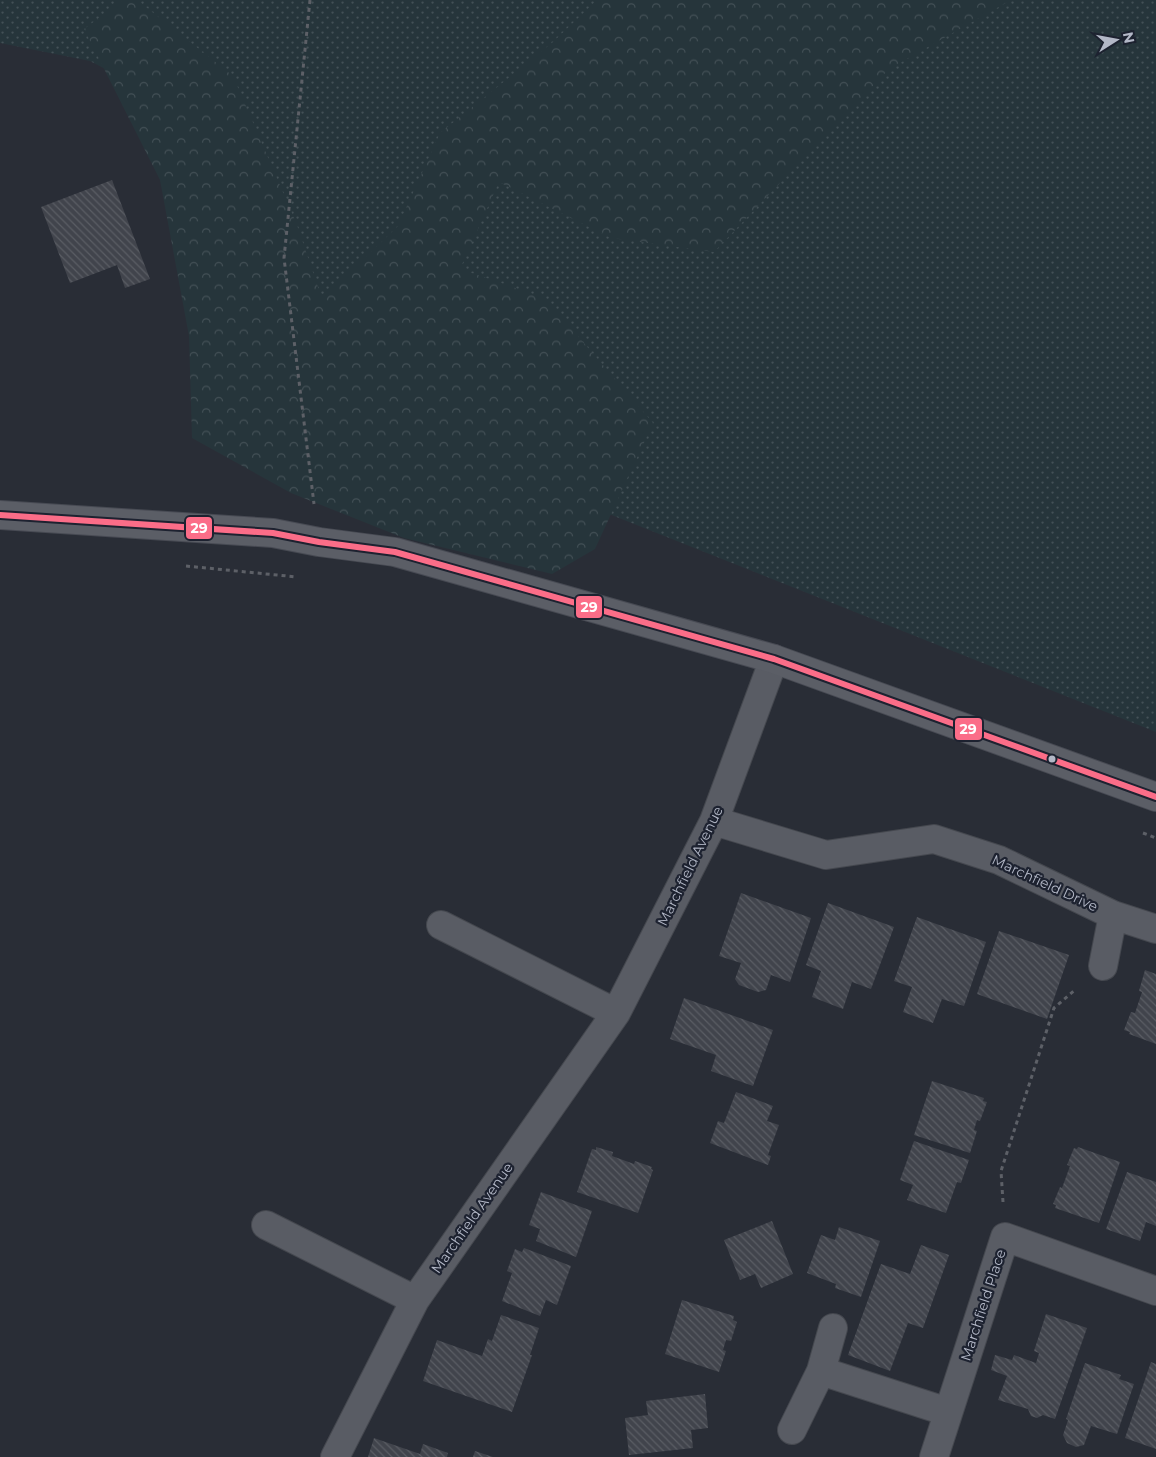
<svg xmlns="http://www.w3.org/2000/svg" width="1156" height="1457" font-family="Montserrat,sans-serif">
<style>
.grass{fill:url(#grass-dots)}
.forest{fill:url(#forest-crowns)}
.building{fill:url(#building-back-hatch)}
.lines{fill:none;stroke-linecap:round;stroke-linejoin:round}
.minor-casing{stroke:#45484f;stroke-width:30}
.major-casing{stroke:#474a53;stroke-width:30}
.path{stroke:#5d6067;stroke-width:3;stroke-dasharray:4 4;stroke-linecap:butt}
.minor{stroke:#595c64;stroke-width:28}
.major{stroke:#5b5e66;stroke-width:28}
.bus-1-casing{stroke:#1d2230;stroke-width:10}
.bus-1{stroke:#fb6d88;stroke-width:6}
.bus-dot{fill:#b3b8c7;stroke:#1d2230;stroke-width:2}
.labels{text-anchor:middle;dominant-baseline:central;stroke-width:4.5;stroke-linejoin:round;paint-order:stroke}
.street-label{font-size:14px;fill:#b3b8c7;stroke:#1d2230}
.line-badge{stroke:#1d2230;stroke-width:2}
.badge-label{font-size:14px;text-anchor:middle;font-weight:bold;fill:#fff}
</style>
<defs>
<pattern id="grass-dots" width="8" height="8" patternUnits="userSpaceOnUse" patternTransform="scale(1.25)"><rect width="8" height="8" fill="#26353b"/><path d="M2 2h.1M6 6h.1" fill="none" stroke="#435056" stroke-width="1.8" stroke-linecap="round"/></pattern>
<pattern id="forest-crowns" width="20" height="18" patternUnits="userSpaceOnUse" patternTransform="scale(1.25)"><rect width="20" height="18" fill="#26353b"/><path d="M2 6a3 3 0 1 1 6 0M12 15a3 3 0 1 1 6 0" fill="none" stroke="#435056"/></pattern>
<pattern id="building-back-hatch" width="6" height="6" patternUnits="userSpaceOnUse" patternTransform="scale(1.25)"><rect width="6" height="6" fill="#41444c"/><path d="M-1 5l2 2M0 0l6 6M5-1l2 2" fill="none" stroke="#5a5d64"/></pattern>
</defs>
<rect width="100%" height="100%" fill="#292d36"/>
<!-- grass -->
<path class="grass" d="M0,0h1156v732l-557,-222 -335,-53 -21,-316 -153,-80 -90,-18z"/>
<!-- forest -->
<path class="forest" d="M123,0h14l96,76 64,149 25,74 76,-73 42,-93 113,-91 44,-42h414l-122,69 -175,183 -103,-14 -112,-56 -39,87 85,29 108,125 -58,126 -43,25 -148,-36 -113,-45 -99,-55 -3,-102 -29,-156 -76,-151z"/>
<!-- building -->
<path class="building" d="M112,180l38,99 -25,9 -8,-23 -47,18 -29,-76z
M741,893l70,25 -21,64 -19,-7 -5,15 -8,2 -19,-7 -4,-6 6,-16 -22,-7z
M828,903l66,24 -23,62 -19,-7 -9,27 -31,-12 9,-26 -15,-6z
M917,917l69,25 -22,64 -22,-7 -9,24 -30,-11 9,-25 -18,-6z
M999,931l70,24 -22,64 -70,-25z
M1145,970l11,4v70l-27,-10 1,-2 -6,-2 7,-18 4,1 7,-21 -3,-1z
M684,998l89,32 -20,56 -42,-15 5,-16 -46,-16z
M932,1081l52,17 -1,3 4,1 -7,19 -3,-1 -3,10 3,1 -7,22 -56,-18z
M736,1092l37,14 -6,15 12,4 -11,30 3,1 -3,9 -58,-22 8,-22 6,2z
M914,1141l55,19 -8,23 -4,-1 -11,31 -39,-13 6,-15 -13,-5z
M596,1147l17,5 -1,4 22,8 1,-3 17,6 -1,2 2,1 -15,43 -61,-21 15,-43 4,1z
M1078,1147l42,15 -21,61 -44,-15 1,-3 -3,-1 7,-17 2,1 8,-22 -3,-1 7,-17 3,1z
M1127,1172l29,10v44l-10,-4 -6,19 -34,-12z
M541,1192l51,19 -16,46 -40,-16 4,-12 -11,-4z
M772,1221l21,53 -32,14 -6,-14 -15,6 -16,-40z
M839,1227l41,14 -19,56 -26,-9 1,-4 -29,-11 14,-38 14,5z
M921,1245l28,10 -26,73 -15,-5 -18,48 -42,-16 33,-91 29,10z
M524,1248l47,18 -14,39 -11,-5 -6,16 -38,-15 10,-28 -5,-2 8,-22 7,3z
M682,1300l52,16 -1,4 4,2 -6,19 -5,-1 -3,10 3,1 -7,21 -54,-18z
M1046,1314l41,14 -32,91 -12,-4 -6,3 -6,-2 -3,-7 -30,-9 9,-24 -16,-6 4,-15 17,5 2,-5 22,8 3,-10 -5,-2z
M501,1315l38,13 -9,27h2l-20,57 -89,-31 14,-41 45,16 6,-17 4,2z
M1151,1362l5,2v85l-31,-11z
M1085,1363l36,12 -2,4 15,5 -17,50 -26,-8 -7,19 -8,2 -9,-4 -4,-8 5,-15 -2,-1z
M705,1394l3,34 -17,2 2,18 -64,7 -4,-37 23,-3 -2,-14z
M374,1438l46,16 3,-10 25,9 -1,4h-79z
M475,1451l18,6h-20z"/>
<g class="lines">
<!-- minor casing -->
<g class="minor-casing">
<path id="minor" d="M714,821l112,34 108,-16 65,21 114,55 43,14
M441,925l175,88
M1103,966l10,-51
M266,1225l149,75
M821,1371l127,41
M792,1430l29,-59 12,-43
M335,1457l80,-157 201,-287 98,-192 60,-162
M934,1457l71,-220 151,54"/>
</g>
<!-- major casing -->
<g class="major-casing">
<path id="major" d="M0,515l273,18 46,9 76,10 379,107 382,138"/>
</g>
<!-- path -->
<path class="path" d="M310,0l-26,258 30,246
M186,566l111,11
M1143,833l13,5
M1003,1202l-2,-31 53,-163 22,-19"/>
<!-- minor -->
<use href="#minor" class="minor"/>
<!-- major -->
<use href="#major" class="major"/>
<!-- bus-1 casing -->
<g class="bus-1-casing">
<path id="bus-1" d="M0,515l273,18 46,9 76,10 379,107 382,138"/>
</g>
<!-- bus-1 -->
<use href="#bus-1" class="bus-1"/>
</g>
<!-- markers -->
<circle class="bus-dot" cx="1052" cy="759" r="4.5"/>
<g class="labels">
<!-- street labels -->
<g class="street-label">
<text transform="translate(690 866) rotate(-64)">Marchfield Avenue</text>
<text transform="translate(1045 883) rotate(25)">Marchfield Drive</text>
<text transform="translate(472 1218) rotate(-55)">Marchfield Avenue</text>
<text transform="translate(983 1305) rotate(-72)">Marchfield Place</text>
</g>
</g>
<g class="line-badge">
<rect x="185" y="516" width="28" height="24" rx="5" fill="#fb6d88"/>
<rect x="575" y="595" width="28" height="24" rx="5" fill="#fb6d88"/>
<rect x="954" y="717" width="29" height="24" rx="5" fill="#fb6d88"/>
</g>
<g class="badge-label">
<text x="199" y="533">29</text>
<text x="589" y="612">29</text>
<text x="968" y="734">29</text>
</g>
<!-- north arrow -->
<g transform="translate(1116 40) rotate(79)" stroke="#1d2230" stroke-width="4" paint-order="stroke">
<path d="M0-4L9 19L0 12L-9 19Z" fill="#b3b8c7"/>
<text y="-8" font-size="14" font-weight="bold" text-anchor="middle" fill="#b3b8c7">N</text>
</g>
</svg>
